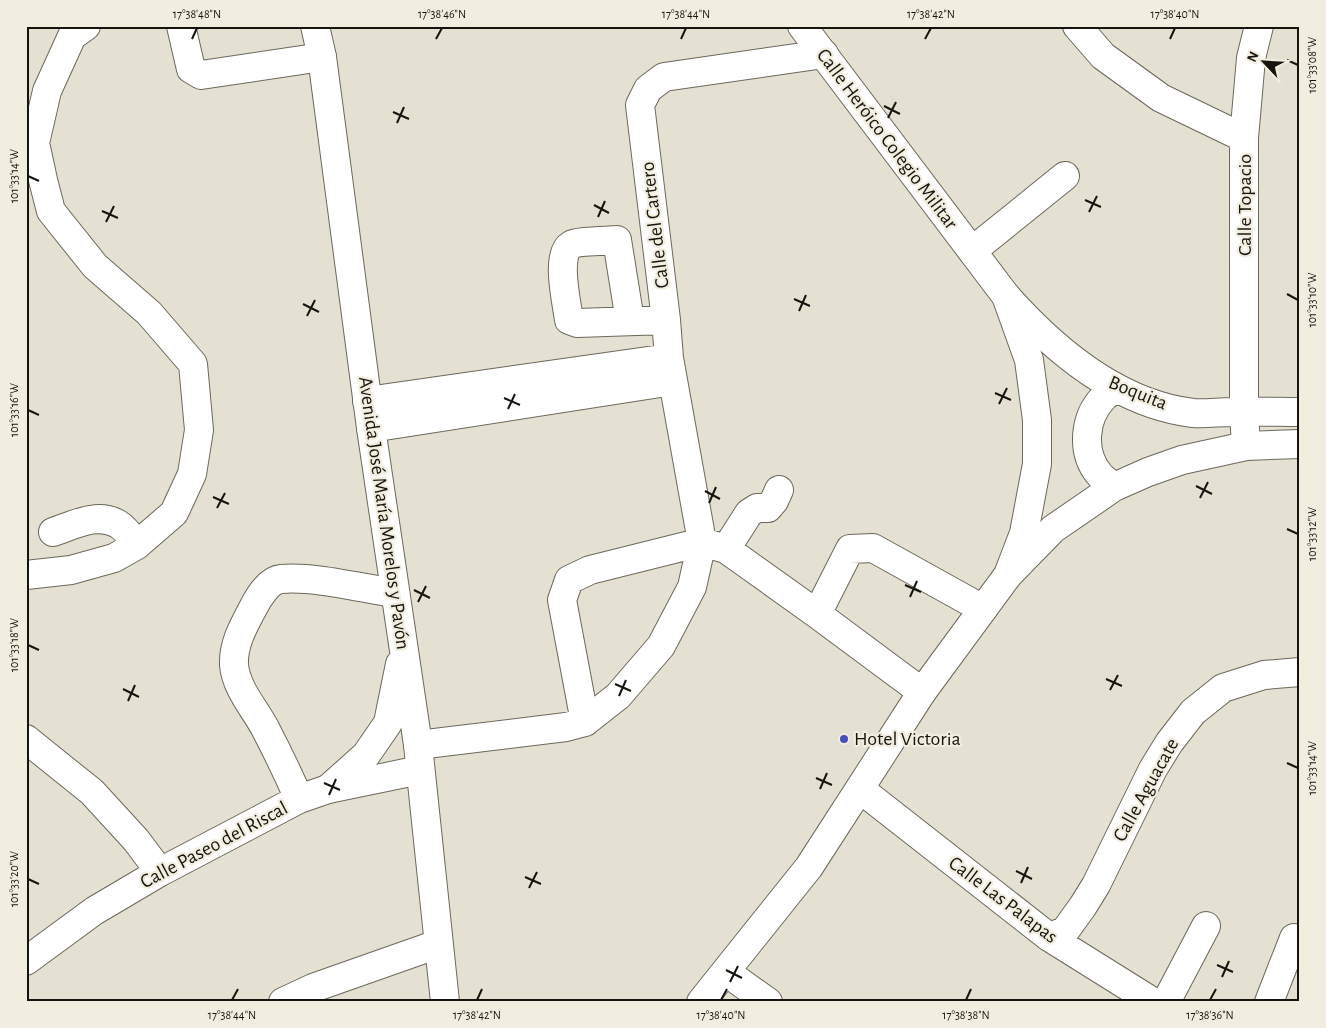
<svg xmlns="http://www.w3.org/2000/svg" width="1326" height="1028" font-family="'Alegreya Sans',sans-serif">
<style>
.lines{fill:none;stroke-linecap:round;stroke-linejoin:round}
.minor-casing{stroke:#6c685b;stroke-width:30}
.major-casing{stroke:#6c685b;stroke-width:30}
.minor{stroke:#fff;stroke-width:28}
.major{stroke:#fff;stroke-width:28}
.ticks{fill:none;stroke:#16140f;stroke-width:2}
.poi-dot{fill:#494dc2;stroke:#f2eedf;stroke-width:2}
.labels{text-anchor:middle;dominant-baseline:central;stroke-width:4.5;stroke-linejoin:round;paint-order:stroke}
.street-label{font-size:20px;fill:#16140f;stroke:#f2eedf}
.poi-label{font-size:20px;fill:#16140f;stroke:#f2eedf;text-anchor:start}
.neatline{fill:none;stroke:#16140f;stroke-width:2}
.ticks-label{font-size:12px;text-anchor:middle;fill:#16140f}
</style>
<rect width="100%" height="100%" fill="#e4e1d2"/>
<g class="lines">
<!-- minor casing -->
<g class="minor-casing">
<path id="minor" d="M181,26l10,43 10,6 121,-18
M1077,26l26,30 58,42 83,40
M972,251l93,-75
M1006,296c48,54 112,108 187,117 12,1 26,-1 38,-1 23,-1 46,0 69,0
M630,321l-13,-81c-9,1 -40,1 -46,5 -16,9 -4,59 -2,75l8,3 89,-3
M367,401l302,-43
M371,428l302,-47
M1246,446l-2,-34v-274l7,-80 8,-32
M1114,487c-5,-4 -11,-8 -15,-13 -18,-22 -15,-56 4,-76 4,-4 9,-7 13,-10
M53,532c21,-7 44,-20 65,-8 7,4 14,14 19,21
M726,549l23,-36 8,-5h11l6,-7 5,-11
M26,575l45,-5 43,-12 23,-13 37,-32 18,-39 7,-44 -6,-66 -44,-51 -54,-47 -44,-55 -8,-31 -8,-37 12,-52 25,-55 14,-10
M1008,575l45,-46 61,-42 34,-15 34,-12 64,-14 54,-2
M817,614l33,-65 23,-1 110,61
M585,722l-23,-122 7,-20 21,-10 112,-28 24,7 91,65 105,78
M26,739l66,53 44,48 24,32
M418,745l148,-18 19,-5 33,-26 43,-50 31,-59 10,-45 -33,-184 -3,-38 -26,-215 8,-16 16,-12 160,-23
M860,789l189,148 104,65
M299,799c-10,-23 -21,-46 -33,-69 -10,-20 -30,-41 -32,-65 -1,-21 9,-38 19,-57 5,-10 16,-28 28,-29 34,-3 79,9 114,14
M1049,937l16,-6 18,-25 13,-21 57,-116 16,-26 24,-31 30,-24 41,-13 36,-3
M26,961l68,-50 66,-39 139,-73 29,-10 92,-19
M726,972l42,30
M283,1002l30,-14 125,-44
M1166,1002l40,-76
M1269,1002l25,-64"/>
</g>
<!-- major casing -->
<g class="major-casing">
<path id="major" d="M315,26l7,31 49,371 47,317 27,257
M328,789l38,-34 22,-32 12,-59
M701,1002l108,-135 113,-175 86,-117 16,-42 13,-69v-44l-8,-60 -23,-64 -204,-270"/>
</g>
<!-- minor -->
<use href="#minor" class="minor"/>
<!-- major -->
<use href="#major" class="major"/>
</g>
<!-- ticks -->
<path class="ticks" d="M192,39l5,-11M436,39l6,-11M681,39l5,-11M925,39l6,-11M1170,39l5,-11M1287,60l11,5M884,106l16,8M393,112l16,7M888,118l8,-16M397,123l7,-16M28,176l11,5M1085,200l16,7M594,205l15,8M102,211l16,7M1089,212l8,-16M598,217l7,-16M106,222l8,-16M1287,294l11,6M794,299l16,7M303,304l16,8M799,311l7,-16M307,316l8,-16M995,393l16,7M504,398l16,7M999,404l8,-16M508,409l7,-15M28,410l11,5M1196,486l16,8M705,491l15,8M213,497l16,7M1200,498l8,-16M709,503l7,-16M217,508l8,-15M1287,529l11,5M905,585l16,7M414,590l16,8M910,597l7,-16M418,602l8,-16M28,645l11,5M1106,679l16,7M615,684l16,7M123,689l16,8M1110,690l8,-15M619,696l7,-16M128,701l7,-16M1287,763l11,5M816,778l16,7M324,783l16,7M820,789l7,-16M329,795l7,-16M1016,871l16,8M525,877l16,7M28,879l11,5M1021,883l7,-16M529,888l8,-16M1217,965l16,7M726,970l16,8M1222,977l7,-16M730,982l8,-16M232,1000l6,-11M477,1000l5,-11M721,1000l6,-11M966,1000l5,-11M1210,1000l6,-11"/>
<!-- markers -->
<circle class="poi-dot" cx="844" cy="739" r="5"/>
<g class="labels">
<!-- street labels -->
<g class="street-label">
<text transform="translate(887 139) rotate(53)">Calle Heróico Colegio Militar</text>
<text transform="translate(1245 205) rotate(-90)">Calle Topacio</text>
<text transform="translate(655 225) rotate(-97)">Calle del Cartero</text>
<text transform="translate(1138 393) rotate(22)">Boquita</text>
<text transform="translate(384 513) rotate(82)">Avenida José María Morelos y Pavón</text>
<text transform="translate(1146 790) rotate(-61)">Calle Aguacate</text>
<text transform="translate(214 845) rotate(-28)">Calle Paseo del Riscal</text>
<text transform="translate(1003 900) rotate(37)">Calle Las Palapas</text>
</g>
<!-- poi labels -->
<g class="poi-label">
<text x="854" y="739">Hotel Victoria</text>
</g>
</g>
<!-- border -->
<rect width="1326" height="1028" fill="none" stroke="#f2eedf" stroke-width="55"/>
<!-- north arrow -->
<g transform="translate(1264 62) rotate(295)" stroke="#f2eedf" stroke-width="4" paint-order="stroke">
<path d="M0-4L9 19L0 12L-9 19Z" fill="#16140f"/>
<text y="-8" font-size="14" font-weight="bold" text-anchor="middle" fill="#16140f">N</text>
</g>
<rect x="28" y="28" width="1270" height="972" class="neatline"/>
<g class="ticks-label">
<text x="197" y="18">17°38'48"N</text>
<text x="442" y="18">17°38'46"N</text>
<text x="686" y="18">17°38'44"N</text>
<text x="931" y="18">17°38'42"N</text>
<text x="1175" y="18">17°38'40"N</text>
<text transform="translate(1312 65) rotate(-90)" y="4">101°33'08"W</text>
<text transform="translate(14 176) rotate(-90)" y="4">101°33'14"W</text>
<text transform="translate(1312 300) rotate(-90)" y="4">101°33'10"W</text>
<text transform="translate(14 410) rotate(-90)" y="4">101°33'16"W</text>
<text transform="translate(1312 534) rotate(-90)" y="4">101°33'12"W</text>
<text transform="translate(14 645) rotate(-90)" y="4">101°33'18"W</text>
<text transform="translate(1312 768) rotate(-90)" y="4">101°33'14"W</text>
<text transform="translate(14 879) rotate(-90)" y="4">101°33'20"W</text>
<text x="232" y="1019">17°38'44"N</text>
<text x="477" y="1019">17°38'42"N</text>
<text x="721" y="1019">17°38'40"N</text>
<text x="966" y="1019">17°38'38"N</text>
<text x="1210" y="1019">17°38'36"N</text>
</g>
</svg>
